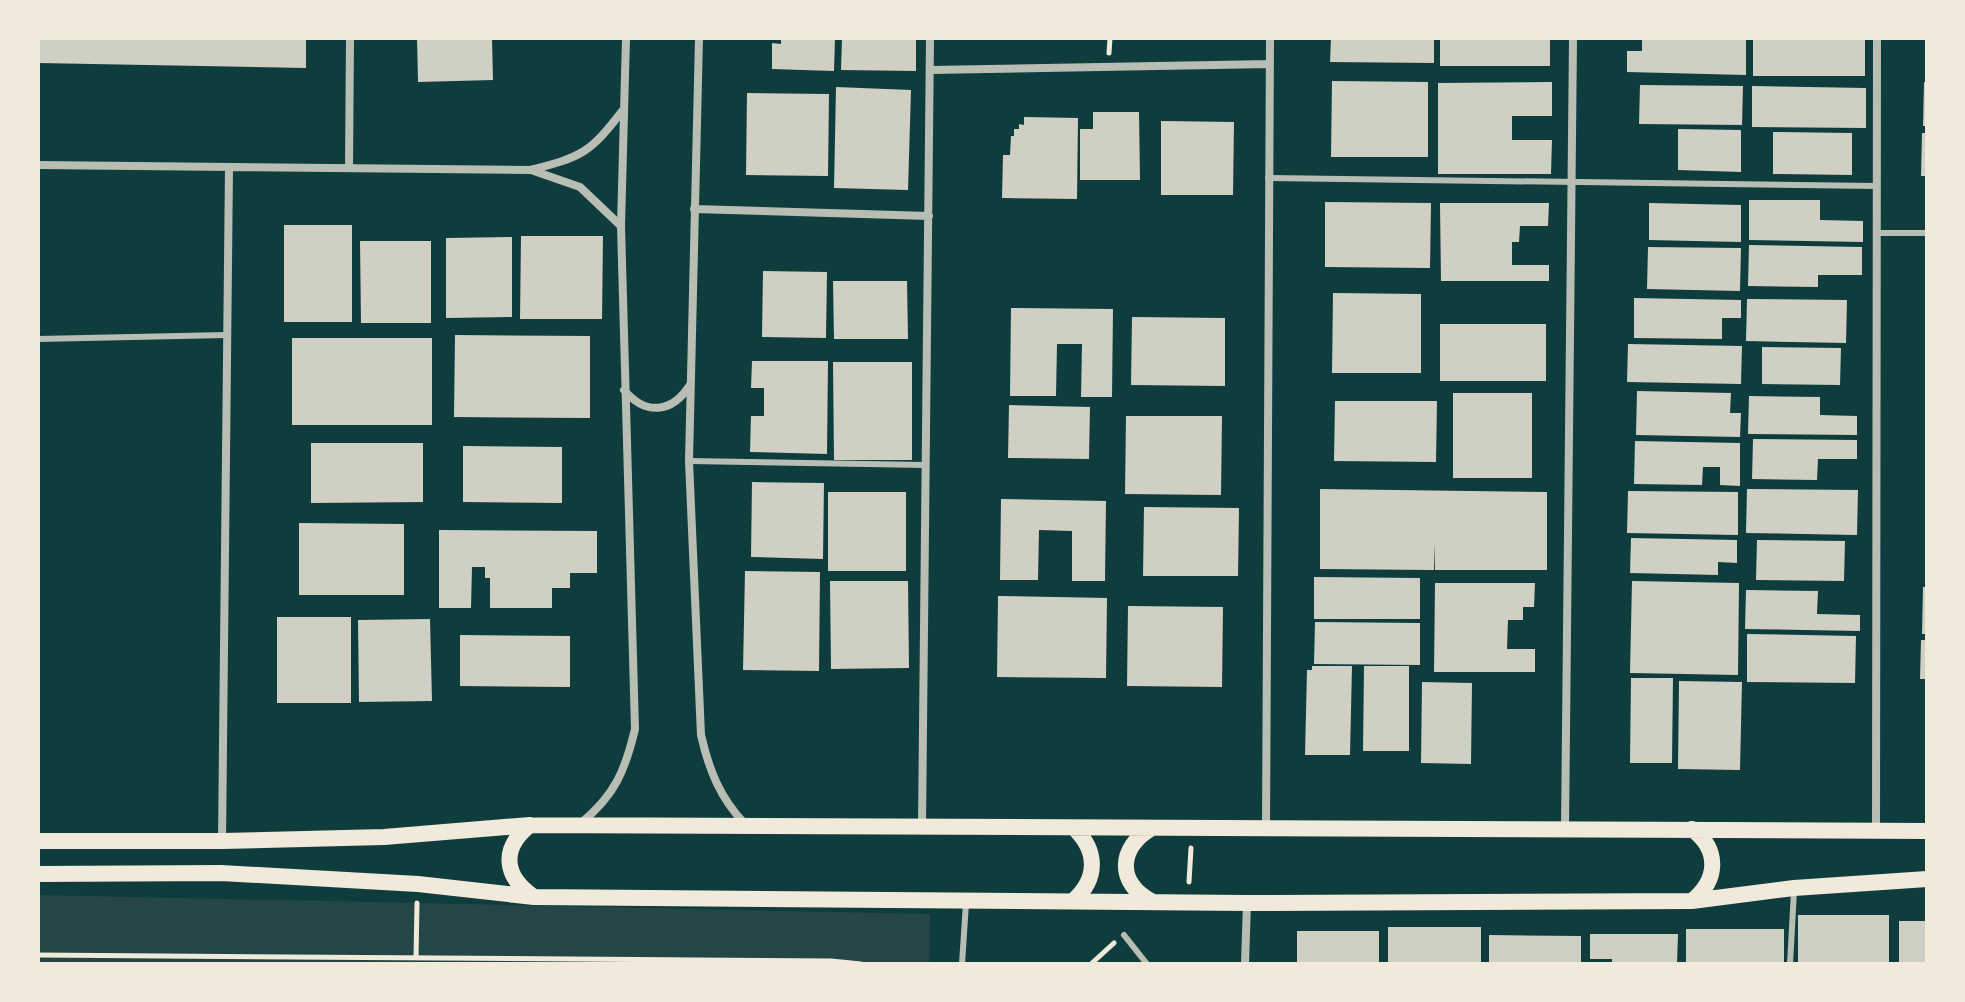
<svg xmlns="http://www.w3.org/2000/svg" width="1965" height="1002" font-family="'Crimson Pro',serif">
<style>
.green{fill:#244646}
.building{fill:#cfcfc3}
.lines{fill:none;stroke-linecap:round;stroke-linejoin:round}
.path{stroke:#f1e9da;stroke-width:5}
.service{stroke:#b8beb3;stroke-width:6}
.minor{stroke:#b8beb3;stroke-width:8}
.secondary{stroke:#f1e9da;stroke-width:16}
</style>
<rect width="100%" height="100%" fill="#0f3d3e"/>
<!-- green -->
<path class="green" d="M38,895l892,19 -1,50h-891z"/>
<!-- building -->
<path class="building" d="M38,38h268v30l-268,-5z
M417,38h75l1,42 -75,2z
M781,38h54l-1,33 -62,-2v-26l9,1z
M842,38h74v33l-75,-1z
M1331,38h103v25l-104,-1z
M1440,38h110v28h-110z
M1642,38h104v37l-119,-3v-21h15z
M1753,39h112v37h-112z
M1332,81l96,1v75h-97z
M1552,82v34h-40v24h40l-1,34h-113v-91z
M1924,82h3v44h-4z
M1640,85l103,1 -1,39 -103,-1z
M1752,86l114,2v40l-114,-1z
M836,87l75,3 -3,100 -74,-2z
M747,93l82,1 -1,82 -82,-1z
M1093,112h46l1,68h-60v-51h13z
M1024,117l54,1 -1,81 -75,-1 1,-43h7l1,-19h3v-7h5v-5l5,1z
M1161,121l73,1 -1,73h-72z
M1678,129l63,1v42l-63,-2z
M1773,132l79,1v42l-79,-1z
M1922,133h5v43h-6z
M1749,200h71v20l43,1v21l-114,-2z
M1325,202l106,1 -1,65 -105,-1z
M1440,203h109l-1,23h-28l-1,16h-7v23h37v16h-108z
M1649,203l92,2v37l-92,-2z
M284,225h68v97h-68z
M521,236h82l-1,83h-82z
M512,237v80l-66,1v-80z
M360,241h71v82h-70z
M1749,245l113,2v28h-44v12l-70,-1z
M1648,247l93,1 -1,43 -93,-2z
M763,271l64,1 -1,66 -64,-1z
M833,281h74l1,58h-74z
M1333,293l88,1v79h-89z
M1634,298l107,2v18h-19v21l-88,-1z
M1747,299l100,1 -1,43 -100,-2z
M1011,308l102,1 -1,88h-31l1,-53h-25l-1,52h-46z
M1132,317l93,1v68l-94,-1z
M1440,324h106v57h-106z
M455,335l135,1v82l-136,-1z
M292,338h140v87h-140z
M1628,344l114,2 -1,38 -114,-2z
M1762,347l79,1 -1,37 -78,-1z
M752,361h76l-1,93 -77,-2 1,-36h13v-28h-13z
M833,362h79v98h-78z
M1637,391l94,2 -1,20h11l-1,24 -104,-2z
M1453,393h79v85h-79z
M1749,396l71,1v18l37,1v19l-109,-1z
M1335,401h102l-1,61 -102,-1z
M1009,405l81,2 -1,52 -81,-1z
M1126,416h96l-1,79 -96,-1z
M1753,439l104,1v19h-39l-1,21 -65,-1z
M1635,441l105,2v43l-20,-1v-18h-17l-1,18 -68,-1z
M311,443h112v59l-112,1z
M463,446l99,1v56l-99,-1z
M752,482l72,1 -1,76 -72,-2z
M1320,489l227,3v78h-112l-1,-27v27l-114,-1z
M1747,489l111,1 -1,45 -111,-2z
M1628,491l110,1v43l-111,-2z
M828,492h78v79h-78z
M1001,499l105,2 -1,80h-33v-50l-33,-1 -1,50h-38z
M1144,507l95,1 -1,68h-95z
M299,523l105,1v71h-105z
M439,530l158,1v42h-27v15h-18v20h-62v-30h-5v-11h-13l-1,41h-32z
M1631,538l106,2v23l-19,-1v13l-88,-2z
M1757,540l88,1 -1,40 -88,-1z
M745,571l75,1 -1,99 -76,-1z
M1314,577l106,1v41h-106z
M830,581h78l1,87 -78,1z
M1632,581l107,2 -1,92 -108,-2z
M1435,583h100l-1,24h-11v13h-15l-1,29h28v23h-101z
M1923,587h4v47h-5z
M1746,590l72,1 -1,23 43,1v16l-115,-2z
M998,596l109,2 -1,80 -109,-1z
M1128,606l95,1 -1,80 -95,-1z
M277,617h74v86h-74z
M430,619l2,82 -73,1 -1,-82z
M1315,622l105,1v42l-106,-1z
M1747,634l109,2 -1,47 -108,-1z
M460,635l110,1v51l-110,-1z
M1921,640h6v39h-7z
M1312,666h40l-2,89h-45l2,-85h5z
M1364,666h45v85h-46z
M1631,678h42l-1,85h-42z
M1679,681l63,1 -2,88 -62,-1z
M1422,682l50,1 -1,81 -50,-1z
M1798,915h91v49h-91z
M1899,921h28v43h-28z
M1388,927h93v37h-93z
M1686,929h98v35h-98z
M1297,931h82v33h-82z
M1590,934h88l-1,30h-65v-5h-22z
M1489,935l92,1v28h-92z"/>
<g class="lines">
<!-- path -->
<path class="path" d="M1109,53l1,-15
M1189,882l2,-34
M38,955l793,6 30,3
M416,958l1,-55
M1091,964l23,-21"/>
<!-- service -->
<path class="service" d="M1268,178l609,8
M1876,233h51
M38,339l188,-4
M689,461l237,4
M1124,935l23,29
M962,964l4,-61
M1790,964l4,-73"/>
<!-- minor -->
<path class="minor" d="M699,38l-10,423 12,274c8,35 19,63 44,89
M930,70l340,-6
M38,165l492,5c52,-13 60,-17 93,-60
M349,168l1,-130
M531,170l49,17 41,39
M694,209l235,7
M624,390c22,26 48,23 66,-5
M581,823c34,-28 44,-52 54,-94l-14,-503 5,-188
M922,826l8,-788
M1266,828l4,-790
M1565,830l8,-792
M1876,831l1,-793
M222,841l7,-674
M1245,964l2,-61"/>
<!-- secondary -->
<path class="secondary" d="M530,825c-29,23 -27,51 4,72
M1152,828c-34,19 -36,56 1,74
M1692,829c28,21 26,51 0,72
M38,841h184l162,-4 146,-12 1397,6
M38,874l183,-1 197,11 116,13 713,6 445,-2 102,-13 133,-9
M1073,901c25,-22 25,-50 1,-73"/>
</g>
<!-- border -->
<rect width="1965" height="1002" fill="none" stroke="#f1e9da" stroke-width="80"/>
</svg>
